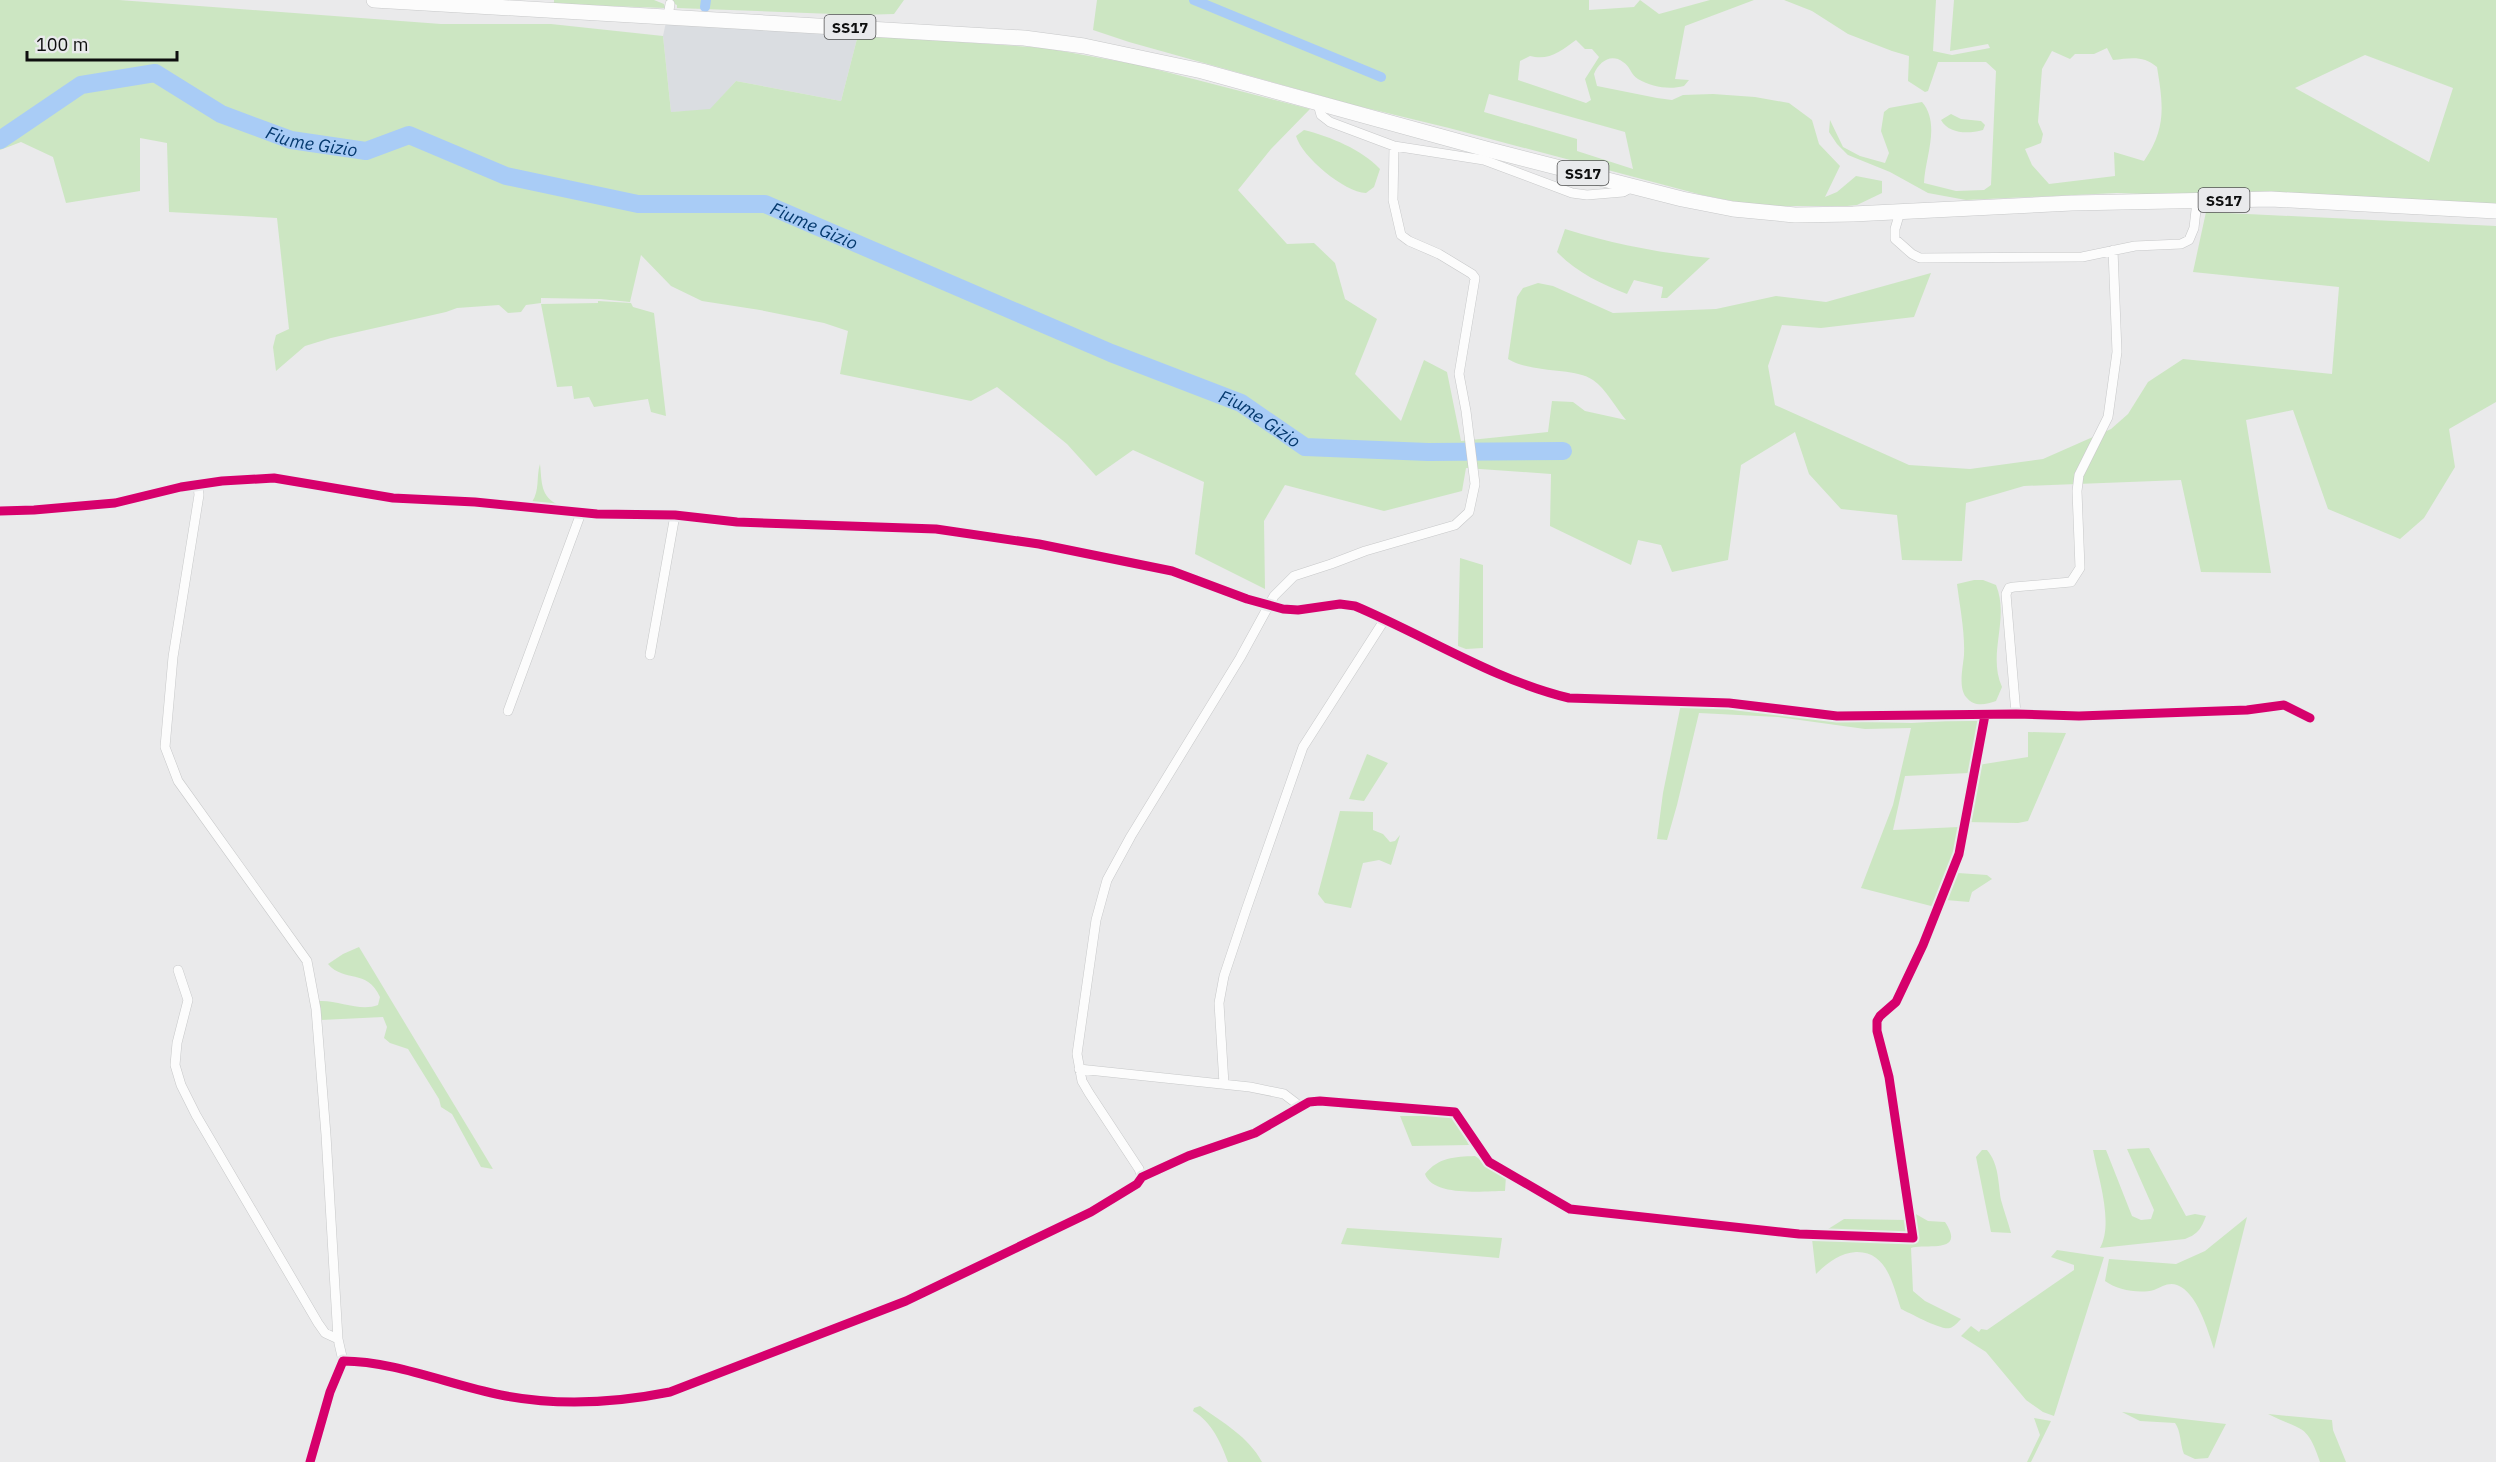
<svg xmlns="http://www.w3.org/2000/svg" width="2496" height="1462" font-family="'IBM Plex Sans',sans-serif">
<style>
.built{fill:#dadde1}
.green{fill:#cce6c2;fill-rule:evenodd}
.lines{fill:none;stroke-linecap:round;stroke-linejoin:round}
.canal{stroke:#a9ccf6;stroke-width:10}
.river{stroke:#a9ccf6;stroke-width:18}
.minor-casing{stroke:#c7c8c9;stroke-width:10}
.primary-casing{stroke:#c7c8c9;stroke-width:16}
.minor{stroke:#fcfcfc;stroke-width:9}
.primary{stroke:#fcfcfc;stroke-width:15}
.cycleway-casing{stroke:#e9eaec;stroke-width:13}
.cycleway{stroke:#d6006c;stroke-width:9}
.labels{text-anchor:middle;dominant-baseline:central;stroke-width:6;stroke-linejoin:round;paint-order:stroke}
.shield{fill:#e9eaec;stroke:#505151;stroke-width:1.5}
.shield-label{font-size:15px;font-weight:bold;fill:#0e0f0f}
.water-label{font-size:18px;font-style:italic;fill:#04396e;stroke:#e9eaec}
</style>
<rect width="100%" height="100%" fill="#eaeaeb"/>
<!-- built -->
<path class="built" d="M666,22l192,13 -17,66 -105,-20 -26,29 -39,2 -8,-76z"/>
<!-- green -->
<path class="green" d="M0,0h119l322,24h110l112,12 8,76 39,-3 26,-28 105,20 17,-66 187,13 94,17 171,44 -39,40 -33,41 49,54 27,-1 21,20 10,36 32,20 -22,55 46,47 23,-61 23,12 14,69 87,-9 4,-31 21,1 12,9 41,9c-10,-12 -20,-31 -33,-40 -19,-13 -60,-6 -85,-21l9,-62 6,-9 15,-5 15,3 60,27 103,-4 60,-13 50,6 105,-29 -17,44 -93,11 -39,-3 -14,41 7,39 134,60 61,4 73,-10 68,-30 17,-15 20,-32 35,-23 149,15 7,-87 -146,-15 13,-60 290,14v176l-47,27 6,38 -31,51 -24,21 -72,-30 -35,-99 -47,10 25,153 -70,-1 -20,-92 -157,6 -58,17 -4,58 -60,-1 -5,-45 -56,-6 -32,-35 -14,-42 -54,33 -13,95 -56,12 -11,-27 -23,-5 -7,25 -81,-39 1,-52 -85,-6 -4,23 -78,20 -99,-26 -21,36 1,68 -70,-35 9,-72 -71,-32 -37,26 -29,-32 -70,-57 -26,14 -131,-27 8,-43 -24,-8 -64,-13 -58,-9 -31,-15 -30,-31 -11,47 -30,-3 -59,-1v5l-15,2 -5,7 -13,1 -9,-8 -42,3 -11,4 -115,26 -26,8 -29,25 -3,-24 3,-12 13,-6 -12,-111 -108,-6 -2,-69 -27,-5v53l-74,12 -13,-46 -32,-15 -21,8z
M554,0h100l10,4 1,4 -111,-4z
M665,0h239l-10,14 -35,1 -182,-7v-3z
M1097,0h492v10l45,-3 6,-7 19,14 51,-14h226l-3,51 19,4 38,-7 -2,-4 -38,7 4,-51h542v206l-379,-13 -151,7 -38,-7 -38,-21 -42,-17 -11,-11 -8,-12 1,-12 13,27 17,9 25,7 4,-10 -8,-22 3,-19 5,-4 33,-6c19,22 3,55 2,81l32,8 28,-1 7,-5 5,-114 -10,-9h-48l-10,29 -3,1 -17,-11 1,-25 -17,-5 -44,-17 -36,-23 -28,-11h-30l-69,26 -10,53 14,1 -5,6c-15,4 -32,1 -46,-7 -7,-4 -8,-13 -15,-17 -12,-9 -24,0 -29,12l3,12 60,12 15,2 11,-5 30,-1 42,3 34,6 23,17 7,24 21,22 -15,31 12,-5 19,-16 26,5v12l-25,12 -10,1h-69l-35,-3 -41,-8 -253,-67 -95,-23 -225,-63 -36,-12zM1576,40l9,9h7l7,8 -14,22 6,21 -5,3 -68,-23 2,-19 10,-5c19,5 31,-5 46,-16zM2107,48l6,12c18,-2 30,-5 44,7 6,37 10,61 -13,94l-30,-9 1,24 -66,8 -17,-19 -7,-16 16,-6 2,-9 -5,-12 4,-53 10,-18 18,8 5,-5h19zM2365,55l88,33 -24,74 -134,-74zM1489,94l136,38 8,37 -56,-18v-12l-93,-27z
M1951,114l10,5 20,2 4,4 -2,5c-15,4 -34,4 -42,-10z
M1304,130c27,7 57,19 76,39l-6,18 -8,6c-22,-1 -64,-36 -70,-57z
M1565,229c48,15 95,24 145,29l-43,40h-6l2,-11 -29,-7 -7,14c-26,-10 -51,-22 -70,-42z
M598,301l33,2 2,4 21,6 12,103 -15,-4 -3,-13 -54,8 -5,-10 -15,2 -2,-13 -15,1 -16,-83 57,-1z
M540,464c2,18 0,33 19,41l-27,-3c8,-12 4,-25 8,-38z
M1460,558l23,7v83l-17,1 -8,-3z
M1974,580h9l13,5c14,34 -9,69 6,102l-6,14c-11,4 -22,6 -30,-4 -8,-10 -3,-30 -2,-42 1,-23 -4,-47 -7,-71z
M1681,704l69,5 113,13 49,1 67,-4 -10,54 -64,3 -12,54 66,-3 -3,19 -21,61 -74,-19 32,-83 18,-77 -46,1 -87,-12 -79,-4 -22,92 -10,35 -10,-1 6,-46z
M2028,732l38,1 -38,88 -10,2 -52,-1 12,-57 50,-8z
M1367,754l21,9 -24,38 -15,-2z
M1340,811l33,1v18l10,4 7,8 5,-1 5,-6 -9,30 -12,-5 -16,3 -12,45 -26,-5 -7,-9z
M1958,873l29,2 5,4 -20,13 -3,10 -23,-2z
M359,947l134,222 -12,-2 -29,-53 -11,-7 -2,-8 -31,-50 -18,-6 -6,-5 3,-11 -4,-10 -62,3 -2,-19c20,-1 41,11 59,4l2,-8c-13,-29 -36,-14 -52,-33l15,-10z
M1400,1116h54l15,29 -57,1z
M2149,1148l37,68 9,-2 11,2c-5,13 -8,18 -21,23l-85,9c14,-25 -2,-71 -7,-98h13l26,66 9,4 10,-1 3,-9 -27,-61z
M1982,1150h5c12,14 11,32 14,50 3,11 7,22 10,33l-20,-1 -15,-75z
M1475,1156l31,20 -1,15c-21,0 -72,6 -80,-17 14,-17 29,-17 50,-18z
M1914,1213l14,8 17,1c22,33 -21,21 -34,26l2,43 12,10 36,18c-3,3 -7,8 -11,9 -8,3 -40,-15 -49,-19 -8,-24 -14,-58 -45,-57 -16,1 -29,11 -40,22l-5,-44 14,1 19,-12 63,1v-5z
M2247,1217l-33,132c-6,-18 -17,-57 -37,-64 -9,-3 -15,2 -23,5 -15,4 -37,0 -49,-9l4,-22 67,5 29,-13z
M1347,1228l155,10 -3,20 -158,-14z
M2057,1250l47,7 -50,159 -11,-4 -17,-12 -40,-48 -25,-16 10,-10 8,6 2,-3 6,1 87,-60v-5l-23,-8z
M1200,1406c23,17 48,30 62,56h-34c-7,-19 -16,-40 -35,-51l1,-3z
M2122,1412l104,12 -18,34 -13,1 -11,-5c-4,-10 -3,-23 -9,-31l-35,-2z
M2268,1414l64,6 1,10 13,32h-26c-13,-40 -19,-31 -52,-48z
M2034,1418l17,3 -20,41h-4l13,-27z"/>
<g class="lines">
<!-- canal -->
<path class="canal" d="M1194,0l187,77
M705,7l1,-7"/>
<!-- river -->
<path class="river" id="s1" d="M0,140l81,-55 74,-12 66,41 70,26 75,11 43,-16 97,41 132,28h127l346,149 130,50 64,44 123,5 135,-1"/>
<!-- minor casing -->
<g class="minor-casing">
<path id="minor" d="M668,17l2,-13
M1318,104l3,11 9,7 64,24 90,14 88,33 15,2 36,-3 11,-6
M1900,212l-5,17v10l17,15 8,4 162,-1 53,-11 46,-2 8,-4 5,-12 3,-27
M198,485l1,10 -26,162 -8,90 13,34 129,180 9,48 10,126 12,204 5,22
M0,511l34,-1 81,-7 66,-16 41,-6 52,-3 119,20 82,4 122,12 78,1 62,7 199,7 103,15 133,27 75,28 36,10 15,1 42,-6 15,2c71,30 139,74 214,92l160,5 108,13 179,-2 63,2 168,-6 37,-5 26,13
M650,655l25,-140
M508,711l73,-198
M2016,714l-10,-120 3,-6 5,-1 57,-5 9,-14 -3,-77 2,-16 29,-58 9,-65 -4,-102
M178,970l10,30 -11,43 -2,22 6,20 15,30 122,208 7,10 13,6
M1079,1069l171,18 34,7 17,13
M1224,1084l-5,-81 5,-27 22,-66 57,-163 82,-128
M1142,1177l-3,-8 -50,-76 -7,-12 -5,-27 19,-134 11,-40 24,-44 109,-178 34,-62 20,-20 37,-12 34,-13 90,-26 14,-13 6,-28 -9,-73 -7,-37 16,-96 -3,-4 -33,-20 -30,-13 -8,-6 -8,-35 1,-54
M310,1462l20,-70 13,-31c51,0 107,24 158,34 55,11 114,8 169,-3l236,-91 185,-89 46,-28 5,-7 46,-21 67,-23 54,-31 11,-1 135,11 34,50 81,47 229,25 114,4 -24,-161 -12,-46v-10l3,-5 16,-14 27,-57 36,-91 26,-139"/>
</g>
<!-- primary casing -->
<g class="primary-casing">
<path id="primary" d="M374,0l650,38 60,8 118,25 284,78 196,50 51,10 62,6 58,-1 219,-11 199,-4 225,12"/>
</g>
<!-- minor -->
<use href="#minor" class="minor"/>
<!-- primary -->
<use href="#primary" class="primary"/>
<!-- cycleway casing -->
<g class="cycleway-casing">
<path id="cycleway" d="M0,511l34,-1 81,-7 66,-16 41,-6 52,-3 119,20 82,4 122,12 78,1 62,7 199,7 103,15 133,27 75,28 36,10 15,1 42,-6 15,2c71,30 139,74 214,92l160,5 108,13 179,-2 63,2 168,-6 37,-5 26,13
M310,1462l20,-70 13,-31c51,0 107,24 158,34 55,11 114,8 169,-3l236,-91 185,-89 46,-28 5,-7 46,-21 67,-23 54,-31 11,-1 135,11 34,50 81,47 229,25 114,4 -24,-161 -12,-46v-10l3,-5 16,-14 27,-57 36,-91 26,-139"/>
</g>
<!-- cycleway -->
<use href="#cycleway" class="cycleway"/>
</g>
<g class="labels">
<!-- shield labels -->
<g class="shield">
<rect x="824.5" y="15" width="51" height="24" rx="4.5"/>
<rect x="1557.5" y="161" width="51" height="24" rx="4.5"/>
<rect x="2198.5" y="188" width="51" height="24" rx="4.5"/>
</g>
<g class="shield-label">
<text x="850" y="27">SS17</text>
<text x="1583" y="173">SS17</text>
<text x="2224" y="200">SS17</text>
</g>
<!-- water labels -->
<g class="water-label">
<text stroke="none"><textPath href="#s1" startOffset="346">Fiume Gizio</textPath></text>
<text stroke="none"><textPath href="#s1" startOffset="868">Fiume Gizio</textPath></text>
<text stroke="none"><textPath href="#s1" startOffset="1354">Fiume Gizio</textPath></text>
</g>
</g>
<!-- scale -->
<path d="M27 51v9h150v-9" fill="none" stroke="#0e0f0f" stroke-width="3"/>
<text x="36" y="51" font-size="18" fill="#0e0f0f" stroke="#e9eaec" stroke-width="4.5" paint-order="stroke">100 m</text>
</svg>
